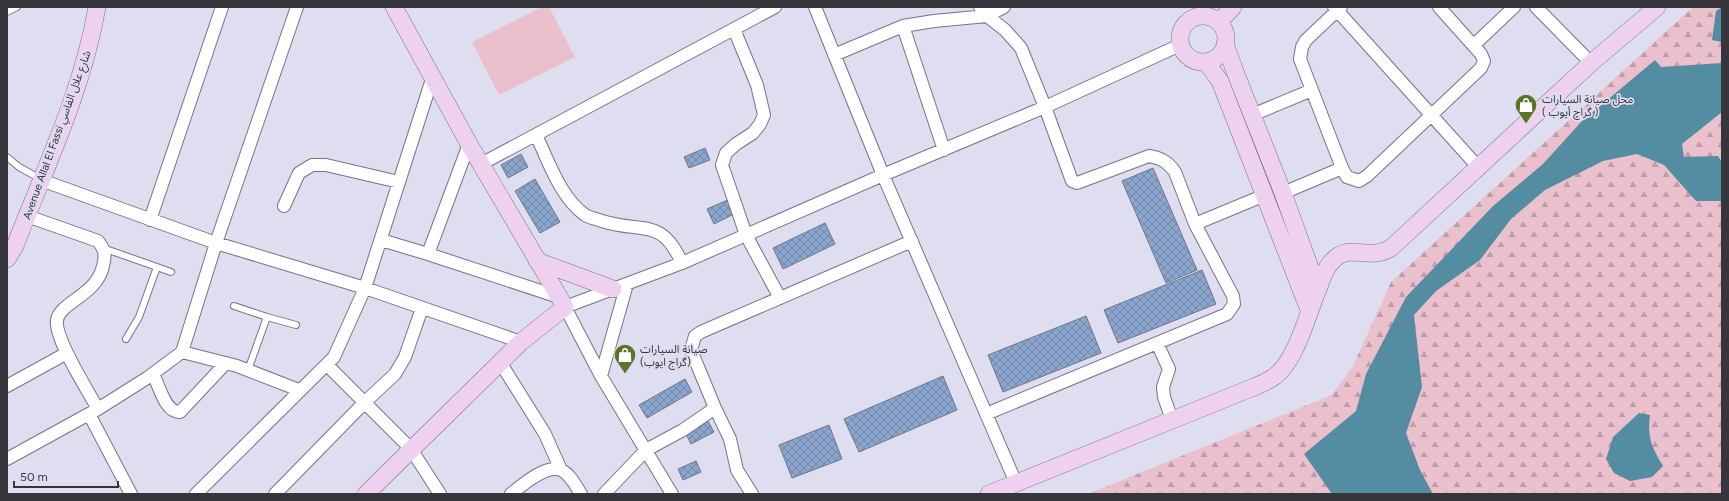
<svg xmlns="http://www.w3.org/2000/svg" width="1729" height="501" font-family="Figtree,'Noto Sans Arabic',sans-serif">
<style>
.forest{fill:url(#forest-firs)}
.garden{fill:#ebc0cd}
.water{fill:#548ca1}
.building{fill:url(#building-cross-hatch);stroke:#6d7786}
.lines{fill:none;stroke-linecap:round;stroke-linejoin:round}
.lane-casing{stroke:#767485;stroke-width:8}
.street-casing{stroke:#767485;stroke-width:14}
.secondary-casing{stroke:#767485;stroke-width:18}
.lane{stroke:#fff;stroke-width:6}
.street{stroke:#fff;stroke-width:12}
.secondary{stroke:#edd1ef;stroke-width:17}
.labels{text-anchor:middle;dominant-baseline:central;stroke-width:3.5;stroke-linejoin:round;paint-order:stroke}
.poi-label{font-size:11px;fill:#36353c;stroke:#dfddf0;text-anchor:start}
.street-label{font-size:11px;fill:#36353c;stroke:#dfddf0}
</style>
<defs>
<pattern id="forest-firs" width="22" height="20" patternUnits="userSpaceOnUse"><rect width="22" height="20" fill="#ebc0cd"/><path d="M5 1l3.5 6h-7zM16 11l3.5 6h-7z" fill="#bf9da8"/></pattern>
<pattern id="building-cross-hatch" width="8" height="8" patternUnits="userSpaceOnUse"><rect width="8" height="8" fill="#8aa5ce"/><path d="M0 0l8 8M0 8l8-8" fill="none" stroke="#7287a8"/></pattern>
</defs>
<rect width="100%" height="100%" fill="#dfddf0"/>
<!-- forest -->
<path class="forest" d="M1693,7h29v487h-634l244,-99 21,-29 38,-84z"/>
<!-- garden -->
<path class="garden" d="M542,7h7l26,50 -76,38 -27,-53z"/>
<!-- water -->
<path class="water" d="M1722,7v35l-10,-2 4,-29z
M1655,60l6,7 61,-4v49l-40,32 2,13 34,-1 4,6v39h-26l-32,-36 -27,-11 -34,7 -58,29 -34,29 -31,41 -44,31 -22,24 8,72 -16,46 14,37 13,24h-101l-28,-40 52,-43 10,-37 40,-77 87,-91 50,-42 38,-42z
M1639,413l11,2c-3,23 2,32 13,51l-11,11 -22,4 -16,-8 -8,-14 7,-22z"/>
<!-- building -->
<path class="building" d="M705,148l5,12 -21,8 -5,-11z
M521,154l7,13 -20,11 -7,-13z
M1153,168l44,102 -31,13 -44,-102z
M535,179l25,43 -20,11 -25,-42z
M730,199l6,14 -22,11 -7,-15z
M825,223l10,21 -52,25 -10,-21z
M1202,270l14,34 -98,39 -14,-33z
M1086,316l15,37 -98,39 -15,-37z
M943,376l14,34 -98,42 -15,-33z
M685,379l7,13 -45,26 -8,-13z
M708,421l6,11 -23,12 -5,-10z
M829,425l13,34 -50,19 -13,-33z
M696,461l5,11 -18,8 -5,-11z"/>
<g class="lines">
<!-- lane casing -->
<g class="lane-casing">
<path id="lane" d="M7,12l10,-5
M7,157l12,10 22,12
M103,248l68,24
M234,306l33,11 -19,53
M267,317l29,8
M126,339l13,-22 18,-50"/>
</g>
<!-- street casing -->
<g class="street-casing">
<path id="street" d="M815,7l68,168 133,308
M980,7l7,9 18,14 16,18 24,59 27,74 5,2 72,-27c12,2 19,6 26,16l20,52 38,72 1,8 -7,10 -241,100
M1334,7l145,161
M1341,7l-35,33 -4,7 -2,12 42,109 5,9 12,4 8,-5 114,-108 3,-7 -3,-7 -42,-47
M1536,7l55,56
M734,29l23,56 7,30 -4,9 -7,9 -17,11 -10,9 -4,12 24,70 34,63
M1474,45l40,-38
M834,55l69,-29
M1252,115l60,-25
M536,135c13,27 24,62 49,80 5,3 12,4 17,6 40,13 59,-5 80,42
M944,150l-41,-124 31,-5 53,-5 17,-9
M481,164l294,-157
M41,180l175,63 149,45 156,54
M1283,193l59,-25
M284,206l15,-33 13,-8h14l73,17
M27,216l71,25c7,9 8,14 5,25 -6,29 -43,36 -46,54 -3,18 31,71 41,89
M150,220l72,-213
M1195,224l70,-29
M381,240l47,14 41,-110
M428,254l131,43
M1157,343l12,26 -6,18 1,10 8,23
M182,352l55,14 62,24
M500,362l45,72 16,36
M327,365l84,84 29,45
M153,374c6,11 12,39 27,38l46,-49
M601,376l26,-92
M7,386l60,-33
M715,408l-24,-58 4,-14 6,-4 211,-91
M89,414l42,80
M7,459l91,-50 49,-31 35,-26 34,-109 81,-236
M196,494l138,-137 31,-69 68,-212
M275,494l90,-92 30,-28 10,-17 17,-49
M511,494c11,-9 35,-30 50,-24 9,4 15,16 20,24
M604,494l42,-44 37,-20 32,-22 15,31 7,31 15,24
M672,494l-71,-118 -36,-69 117,-44 201,-88 162,-68 135,-62"/>
</g>
<!-- secondary casing -->
<g class="secondary-casing">
<path id="secondary" d="M1180 39a23 23 0 1 1 46 0a23 23 0 1 1-46 0Z
M1219,22l14,-15
M1225,44l11,30 47,119 35,97
M1206,62l14,19 89,229
M7,259l8,-13c30,-78 68,-156 82,-239
M537,261l76,28
M366,494l155,-152 44,-35 -96,-163 -75,-137
M989,494l265,-107c7,-3 15,-6 21,-11 21,-15 33,-63 43,-87 5,-12 8,-25 20,-33 16,-10 33,4 53,-8l200,-185 66,-56"/>
</g>
<!-- lane -->
<use href="#lane" class="lane"/>
<!-- street -->
<use href="#street" class="street"/>
<!-- secondary -->
<use href="#secondary" class="secondary"/>
</g>
<!-- icons -->
<defs>
<g id="shop-pin" transform="scale(1.15)"><path d="M0 17L-7.5 6A9.5 9.5 0 1 1 7.5 6Z" fill="#5b7527" stroke="#dfddf0"/><path d="M-5-2.5h2.3a2.7 3.5 0 0 1 5.4 0H5L5.5 6h-11ZM-1.5-2.5h3a1.5 2.3 0 0 0-3 0Z" fill="#fff"/></g>
</defs>
<g fill-rule="evenodd">
<use href="#shop-pin" x="1526" y="105"/>
<use href="#shop-pin" x="625" y="355"/>
</g>
<g class="labels">
<!-- poi labels -->
<g class="poi-label">
<text x="1542" y="99">محل صيانة السيارات<tspan x="1542" dy="13">( گراچ أيوب )</tspan></text>
<text x="640" y="349">صيانة السيارات<tspan x="640" dy="13">(گراج ايوب)</tspan></text>
</g>
<!-- street labels -->
<g class="street-label">
<text transform="translate(57 135) rotate(-70)">Avenue Allal El Fassi شارع علال الفاسي</text>
</g>
</g>
<!-- border -->
<rect width="1729" height="501" fill="none" stroke="#36353c" stroke-width="16"/>
<!-- scale -->
<path d="M14 481v6h104v-6" fill="none" stroke="#36353c" stroke-width="2"/>
<text x="20" y="481" font-size="12" fill="#36353c" stroke="#dfddf0" stroke-width="3" paint-order="stroke">50 m</text>
</svg>
